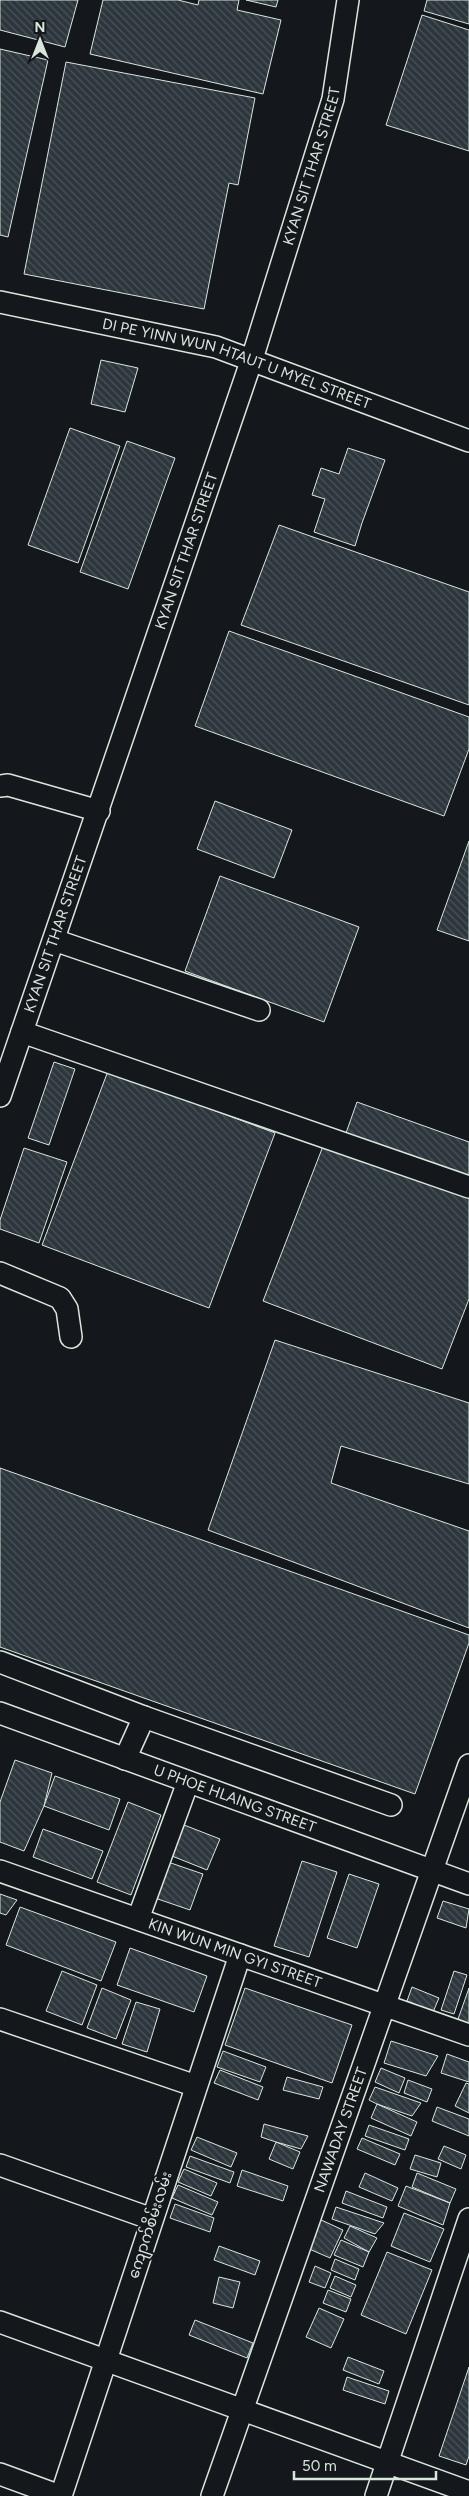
<svg xmlns="http://www.w3.org/2000/svg" width="469" height="2496" font-family="Figtree,'Noto Sans Myanmar',sans-serif">
<style>
.building{fill:url(#building-back-hatch);stroke:#d8e6dc}
.lines{fill:none;stroke-linecap:round;stroke-linejoin:round}
.minor-casing{stroke:#d8e6dc;stroke-width:24}
.minor{stroke:#14181c;stroke-width:21}
.labels{text-anchor:middle;dominant-baseline:central;stroke-width:4;stroke-linejoin:round;paint-order:stroke}
.street-label{font-size:15px;fill:#d8e6dc;stroke:#14181c}
</style>
<defs>
<pattern id="building-back-hatch" width="6" height="6" patternUnits="userSpaceOnUse" patternTransform="scale(1.25)"><rect width="6" height="6" fill="#2c363c"/><path d="M-1 5l2 2M0 0l6 6M5-1l2 2" fill="none" stroke="#4a5358"/></pattern>
</defs>
<rect width="100%" height="100%" fill="#14181c"/>
<!-- building -->
<path class="building" d="M0,0h78l-13,47 -65,-17z
M103,0h75l20,5 1,-5h40l-2,10 44,10 -18,74 -173,-40z
M246,0h32l-2,7z
M427,0h42v24l-45,-13z
M422,15l47,15v121l-83,-26z
M0,49l48,11 -40,177 -8,-2z
M66,62l189,36 -17,87 -9,-2 -25,126 -180,-35z
M101,360l37,8 -13,44 -34,-8z
M70,428l50,18 -42,117 -50,-18z
M127,441l48,17 -47,131 -48,-17z
M348,448l37,12 -23,63 -7,23 -41,-14 11,-33 -13,-4 9,-27 18,6z
M279,525l190,67v113l-228,-80z
M229,631l240,86v32l-25,67 -249,-90z
M215,801l77,29 -18,48 -77,-29z
M469,841v100l-32,-11z
M220,876l139,51 -35,95 -139,-51z
M54,1062l21,7 -26,76 -21,-7z
M108,1071l167,62 -66,175 -167,-63z
M357,1102l112,40v36l-123,-45z
M325,1141l144,55v103l-27,70 -179,-68z
M24,1148l43,14 -28,81 -39,-14v-9z
M275,1340l194,63v81l-128,-38 -10,37 138,48v97l-261,-98z
M0,1468l469,167v8l-54,151 -415,-147z
M15,1760l37,13 -8,33 -20,45 -24,-9v-40z
M55,1776l65,23 -11,31 -65,-24z
M128,1802l33,13 -30,80 -34,-13z
M184,1825l36,14 -13,31 -35,-14z
M43,1829l60,22 -11,28 -59,-22z
M165,1861l38,13 -13,36 -38,-13z
M302,1861l35,11 -28,85 -35,-11z
M349,1874l30,10 -22,64 -30,-10z
M0,1894l17,6 -11,15 -6,-2z
M443,1901l26,8 -3,19 -29,-10z
M20,1907l96,35 -15,39 -95,-36z
M130,1948l77,28 -13,36 -77,-27z
M62,1971l35,14 -15,40 -36,-14z
M454,1971l13,4 -13,39 -13,-4z
M412,1987l27,11 -6,14 -26,-11z
M102,1988l29,12 -15,39 -29,-11z
M245,1988l107,37 -20,58 -107,-38z
M469,1988v38l-12,-4z
M136,2002l24,7 -13,43 -25,-8z
M391,2041l47,15 -12,20 -42,-13z
M223,2051l43,16 -6,15 -43,-15z
M447,2054l22,8v20l-28,-9z
M381,2068l24,10 -6,15 -24,-11z
M220,2070l43,17 -5,13 -44,-17z
M287,2077l36,10 -4,12 -36,-9z
M408,2080l24,9 -5,13 -23,-9z
M466,2083l3,1v29l-14,-7z
M375,2087l26,9 20,7 -9,13 -35,-12 -8,-4z
M377,2104l40,18 -6,14 -40,-18z
M437,2107l32,12v17l-37,-15z
M264,2124l44,12 -7,13 -25,-7 -15,-5z
M369,2125l40,14 -4,11 -40,-14z
M197,2137l40,16 -6,14 -40,-17z
M362,2138l38,16 -5,11 -38,-16z
M276,2142l24,10 -7,17 -24,-10z
M444,2146l22,9 -5,14 -23,-10z
M415,2155l26,8 -4,14 -27,-8z
M190,2156l44,16 -4,11 -44,-16z
M184,2169l33,14 -6,13 -33,-14z
M242,2170l46,16 -5,15 -46,-15z
M365,2173l33,15 -6,13 -33,-14z
M417,2173l39,16 -6,14 -38,-16z
M178,2185l40,17 -6,13 -40,-17z
M406,2186l44,17 -7,22 -45,-19z
M346,2191l41,16 -4,11 -41,-15z
M175,2204l39,14 -4,14 -40,-14z
M336,2207l48,16 -9,11 -43,-15z
M404,2213l40,16 -14,33 -39,-16z
M319,2219l24,11 -13,28 -23,-10z
M350,2226l27,12 -8,14 -25,-14z
M341,2240l28,12 -6,15 -29,-12z
M219,2246l41,15 -5,14 -41,-15z
M387,2252l45,18 -26,64 -45,-19z
M335,2259l24,10 -4,11 -24,-10z
M315,2266l16,7 -6,15 -16,-6z
M335,2276l21,9 -5,12 -21,-9z
M219,2277l21,5 -7,26 -20,-5z
M328,2290l23,9 -5,13 -23,-9z
M319,2308l25,11 -13,29 -25,-11z
M195,2320l58,23 -6,15 -58,-23z
M348,2357l36,14 -5,13 -36,-14z
M469,2367v89l-3,9 -27,-9z
M347,2377l42,14 -4,13 -42,-14z"/>
<g class="lines">
<!-- minor casing -->
<g class="minor-casing">
<g id="minor">
<path id="s1" d="M0,302l216,45 253,94"/>
<path d="M0,786l8,-1 91,26"/>
<path d="M54,940l205,70"/>
<path d="M22,1032l447,155"/>
<path id="s2" d="M0,1096l252,-737 81,-260 15,-99"/>
<path d="M0,1273l60,25 7,11 4,28"/>
<path d="M0,1662l144,55 247,88"/>
<path id="s3" d="M0,1713l469,171"/>
<path d="M125,1759l19,-42"/>
<path id="s4" d="M0,1871l469,164"/>
<path d="M138,1919l50,-137"/>
<path d="M0,2019l196,67"/>
<path d="M0,2165l152,54"/>
<path d="M0,2322l469,170"/>
<path d="M0,2474l60,22"/>
<path d="M61,2496l179,-541"/>
<path id="s5" d="M212,2496l257,-731"/>
<path d="M376,2496l93,-277"/>
</g>
</g>
<!-- minor -->
<use href="#minor" class="minor"/>
</g>
<g class="labels">
<!-- street labels -->
<g class="street-label">
<text stroke="none"><textPath href="#s2" startOffset="981">KYAN SIT THAR STREET</textPath></text>
<text stroke="none"><textPath href="#s1" startOffset="245">DI PE YINN WUN HTAUT U MYEL STREET</textPath></text>
<text stroke="none"><textPath href="#s2" startOffset="576">KYAN SIT THAR STREET</textPath></text>
<text stroke="none"><textPath href="#s2" startOffset="171">KYAN SIT THAR STREET</textPath></text>
<text stroke="none"><textPath href="#s3" startOffset="250">U PHOE HLAING STREET</textPath></text>
<text stroke="none"><textPath href="#s4" startOffset="249">KIN WUN MIN GYI STREET</textPath></text>
<text stroke="none"><textPath href="#s5" startOffset="388">NAWADAY STREET</textPath></text>
<text transform="translate(150 2225) rotate(-72)">ကျောက်စိမ်းလမ်း</text>
</g>
</g>
<!-- north arrow -->
<g transform="translate(40 40)" stroke="#14181c" stroke-width="4" paint-order="stroke">
<path d="M0-4L9 19L0 12L-9 19Z" fill="#d8e6dc"/>
<text y="-8" font-size="14" font-weight="bold" text-anchor="middle" fill="#d8e6dc">N</text>
</g>
<!-- scale -->
<path d="M294 2471v8h142v-8" fill="none" stroke="#d8e6dc" stroke-width="2.5"/>
<text x="302" y="2471" font-size="15" fill="#d8e6dc" stroke="#14181c" stroke-width="4" paint-order="stroke">50 m</text>
</svg>
